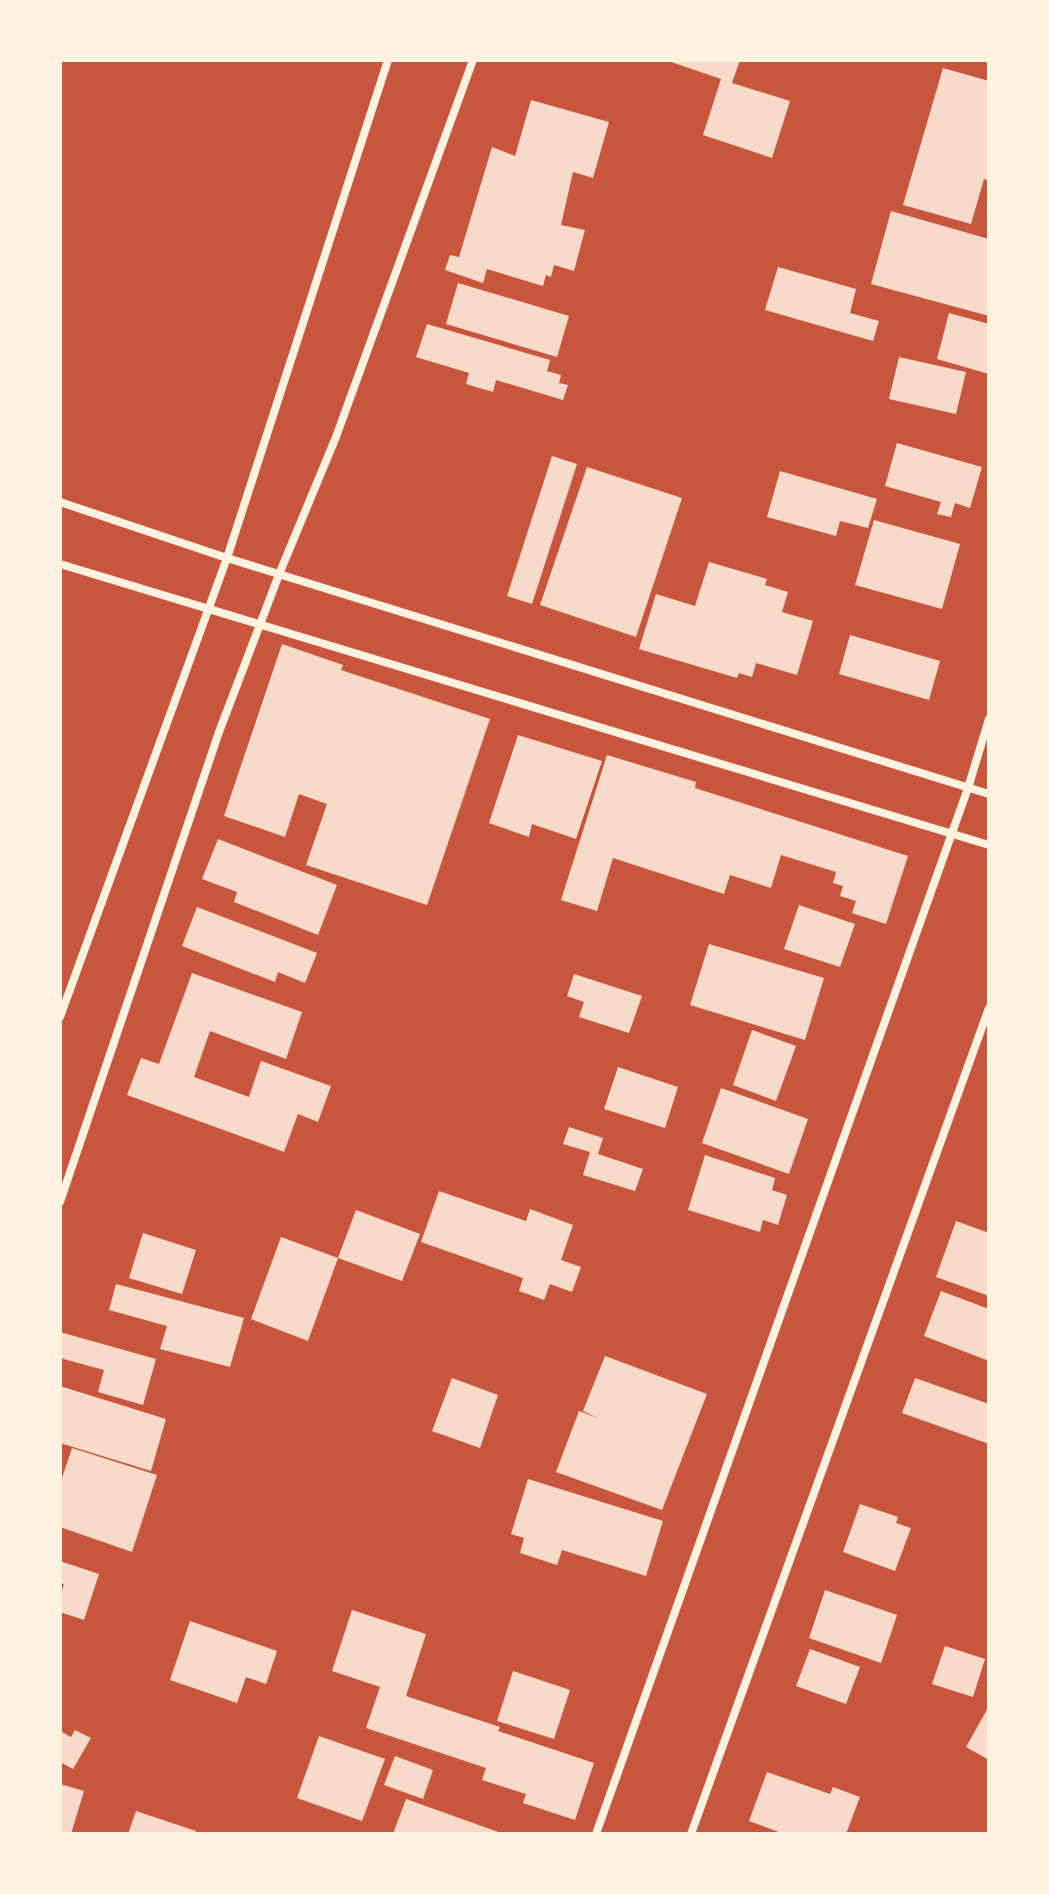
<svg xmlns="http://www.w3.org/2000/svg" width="1049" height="1894" font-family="Raleway,sans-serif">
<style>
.building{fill:#f7dbc8}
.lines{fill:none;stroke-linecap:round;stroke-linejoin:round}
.minor{stroke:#fff3e0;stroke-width:8}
</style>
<rect width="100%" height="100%" fill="#c8553d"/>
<!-- building -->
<path class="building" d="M672,60h68l-8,23 58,18 -18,57 -69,-23 18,-56 -50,-17z
M943,68l46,13v100l-5,-2 -13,45 -68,-19z
M531,100l78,22 -16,56 -20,-6 -12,53 24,5 -11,41 -20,-6 -3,12 -5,-2 -3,11 -56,-17 -4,14 -38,-13 5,-15 9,2 33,-110 23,9z
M891,211l98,28v77l-118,-32z
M778,267l78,22 -6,24 29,8 -6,20 -108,-31z
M458,283l111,33 -12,41 -111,-33z
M949,313l40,11v50l-52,-15z
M427,324l123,36 -3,11 14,4 -2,8 9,2 -5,15 -67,-20 -3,12 -27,-8 3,-11 -53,-16z
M899,357l67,15 -10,42 -67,-15z
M897,443l85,24 -12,41 -15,-5 -4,14 -14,-3 4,-12 -56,-16z
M552,456l25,8 -45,140 -25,-8z
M587,467l95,31 -46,139 -96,-32z
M780,471l97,28 -9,29 -28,-7 -4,15 -69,-19z
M874,520l86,24 -18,65 -87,-24z
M709,562l58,17 -2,6 23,7 -6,20 31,9 -16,54 -41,-12 -4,14 -13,-4 -2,5 -98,-29 17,-55 39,12z
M850,635l90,26 -11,39 -90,-26z
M282,644l61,21 -2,5 149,49 -63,186 -121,-40 21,-61 -28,-10 -14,43 -61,-21z
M518,735l84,26 -26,78 -44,-15 -3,13 -40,-14z
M607,755l89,27 -1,6 213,68 -22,68 -34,-11 4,-12 -16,-5 3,-10 -10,-3 3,-11 -55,-17 -10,33 -41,-13 -6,19 -111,-36 -16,53 -36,-11z
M218,839l119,46 -19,50 -84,-33 3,-10 -35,-13z
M799,905l56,19 -15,43 -56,-18z
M197,907l120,46 -12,30 -27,-11 -3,10 -93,-36z
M709,944l115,34 -19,62 -115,-35z
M192,973l110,39 -16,47 -76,-28 -16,46 55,20 12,-36 70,25 -13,36 -20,-8 -14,38 -157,-57 14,-37 18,6z
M574,974l68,22 -13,37 -50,-16 5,-15 -17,-6z
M752,1030l44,16 -20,55 -43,-16z
M618,1067l60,20 -13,41 -61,-19z
M721,1088l87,31 -19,55 -87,-31z
M569,1127l34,11 -5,16 45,15 -8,22 -52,-16 7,-23 -27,-8z
M705,1155l70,23 -3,12 15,5 -9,30 -15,-5 -3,12 -72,-22z
M439,1191l87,30 4,-12 43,16 -12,35 20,7 -9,25 -22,-8 -6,16 -25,-9 4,-13 -102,-36z
M356,1210l64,24 -18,47 -64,-23z
M956,1221l33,12v63l-53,-19z
M143,1233l53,17 -14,44 -53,-16z
M281,1237l57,21 -30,83 -57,-22z
M116,1284l128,34 -14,49 -70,-18 7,-23 -58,-16z
M941,1291l48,18v52l-65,-25z
M60,1332l96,27 -13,46 -45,-13 6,-22 -44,-12z
M605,1356l102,38 -45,116 -106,-38 23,-61 19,7 -15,-7z
M452,1378l46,17 -18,53 -48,-17z
M915,1378l74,26v40l-87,-31z
M60,1386l106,33 -15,52 -91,-28z
M72,1448l85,27 -25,77 -72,-25v-43z
M528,1479l135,42 -17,55 -84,-26 -5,15 -37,-12 4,-15 -13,-4z
M860,1504l38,13 -2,6 15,5 -16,43 -52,-19z
M60,1561l39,13 -15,46 -24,-8v-15l4,-13 -4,-1z
M825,1590l72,25 -16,48 -72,-25z
M352,1610l74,24 -20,62 94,31 -2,4 96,32 -19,57 -52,-17 3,-9 -44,-14 4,-12 -120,-40 14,-41 -48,-16z
M190,1621l87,30 -11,33 -20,-7 -9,26 -67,-23z
M945,1646l40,13 -12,38 -41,-13z
M810,1649l50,18 -14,37 -50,-18z
M513,1671l57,19 -16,49 -57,-18z
M989,1706v54l-23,-13z
M75,1730l16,8 -18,31 -13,-7v-31l11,6z
M319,1736l66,23 -23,62 -65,-23z
M395,1756l38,14 -10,29 -39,-14z
M767,1772l63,22 3,-7 27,10 -14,37h-62l-35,-13z
M60,1784l24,7 -13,43h-11z
M406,1799l98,35h-111z
M136,1811l60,20 -1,3h-67z"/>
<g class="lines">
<!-- minor -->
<path class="minor" d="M60,502l167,56 762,236
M60,564l929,281
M60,1017l167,-459 161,-498
M60,1202l159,-470 61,-160 56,-135 137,-377
M596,1834l372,-1046 21,-69
M691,1834l298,-826"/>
</g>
<!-- border -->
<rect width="1049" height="1894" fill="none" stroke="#fff3e0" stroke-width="124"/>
</svg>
